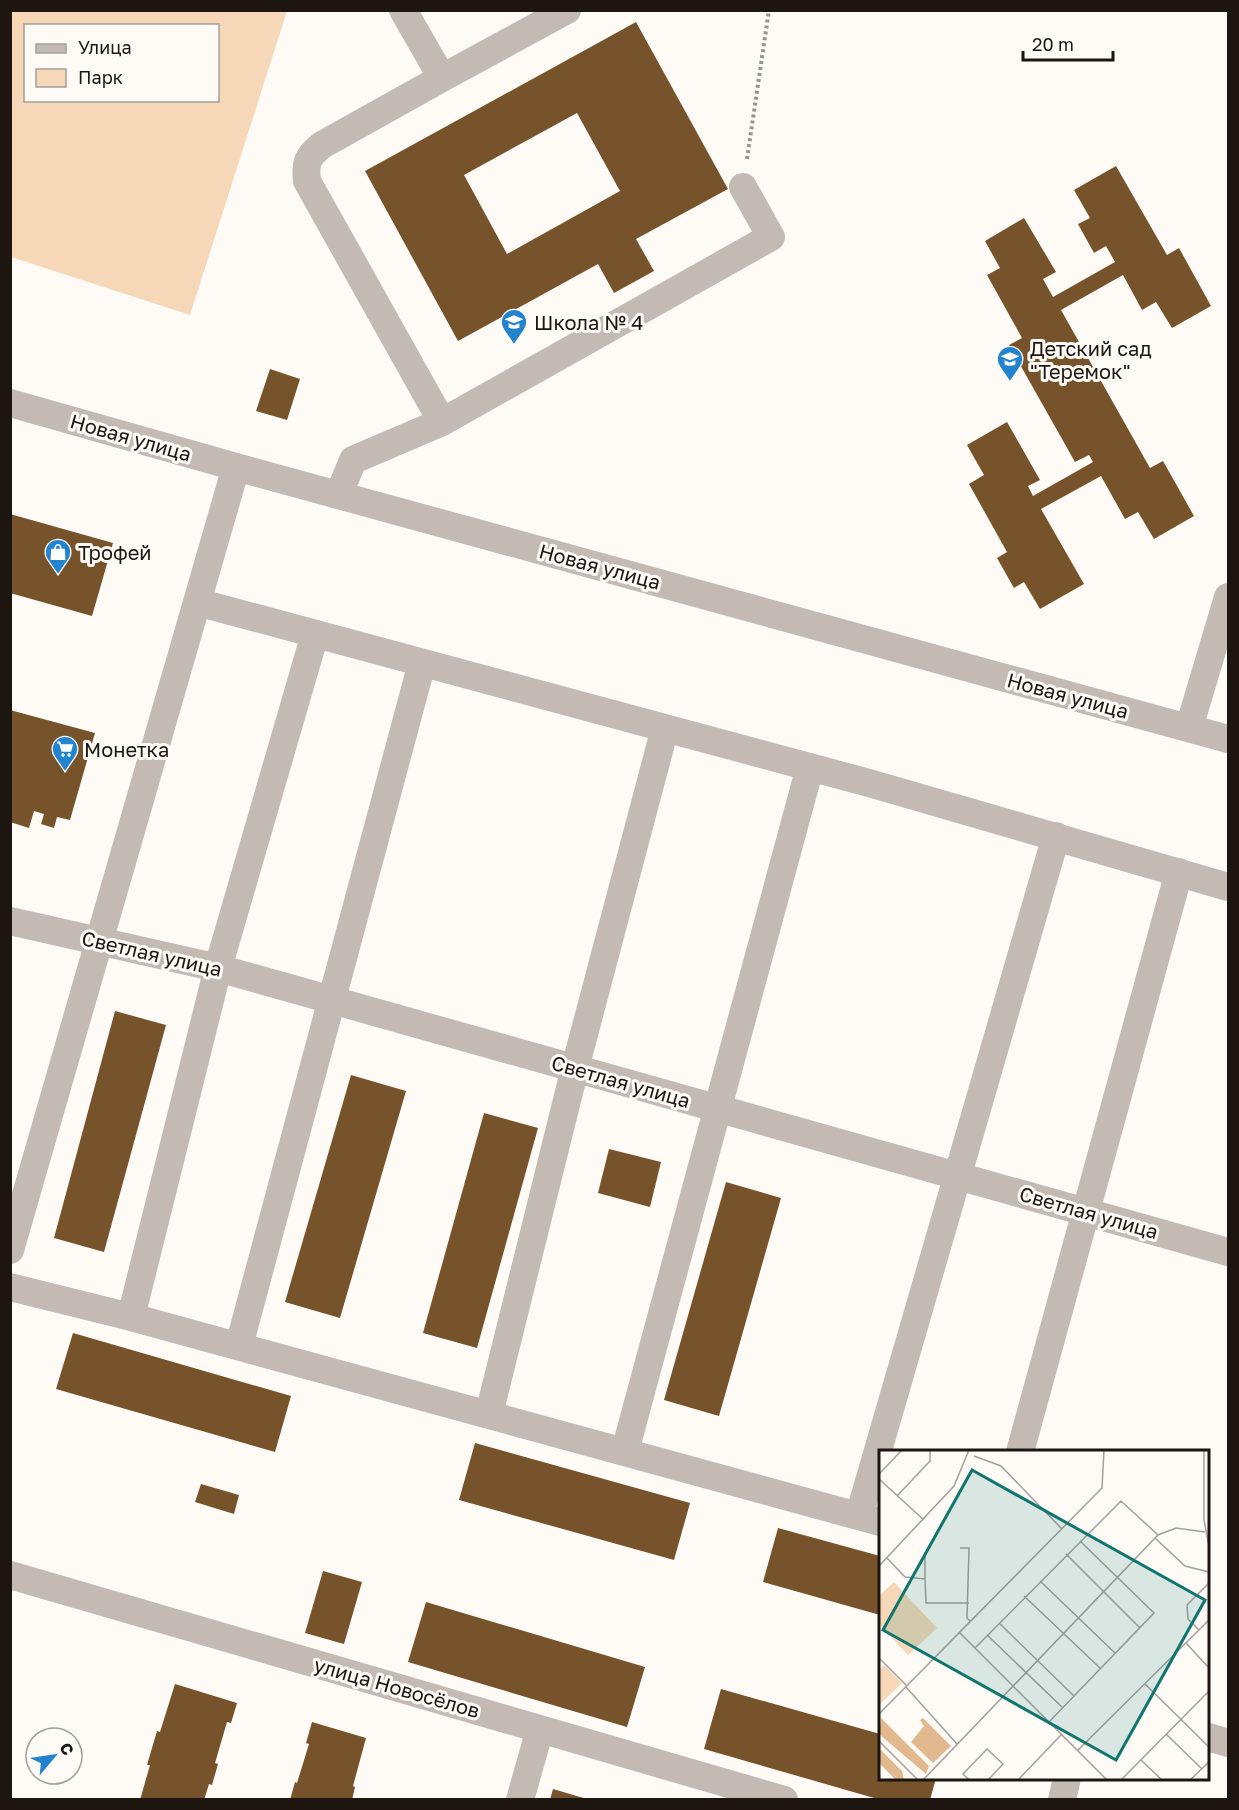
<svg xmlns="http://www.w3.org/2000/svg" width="1239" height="1810" font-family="'Golos Text',sans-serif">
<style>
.green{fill:#f6d8b9;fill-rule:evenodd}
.building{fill:#77532b;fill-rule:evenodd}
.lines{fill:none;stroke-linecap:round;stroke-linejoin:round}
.path{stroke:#98938e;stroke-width:4;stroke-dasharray:3 3;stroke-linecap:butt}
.minor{stroke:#c3bbb3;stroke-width:28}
.labels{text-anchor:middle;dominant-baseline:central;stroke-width:6;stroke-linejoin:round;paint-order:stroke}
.poi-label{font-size:20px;fill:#1d1610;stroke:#fefaf6;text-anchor:start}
.street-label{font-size:20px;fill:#1d1610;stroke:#fefaf6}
.inset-road{fill:none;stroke:#a49f9a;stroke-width:1.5}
.view{fill:#0f766e;fill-opacity:0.15;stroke:#0f766e;stroke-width:3}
.inset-edge{fill:none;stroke:#1d1610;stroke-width:3}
</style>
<rect width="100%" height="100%" fill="#fefaf6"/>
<!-- green -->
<path class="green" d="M11,10l276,1 -97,304 -179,-58zM26,26h192v74h-192z"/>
<!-- building -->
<path class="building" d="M636,22l92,167 -92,50 18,32 -40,22 -16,-29 -140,77 -93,-170zM577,113l43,78 -113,63 -43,-79z
M1116,166l51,89 12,-7 32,58 -39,22 -16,-26 -14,8 -19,-35 -62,35 89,158 13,-7 31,55 -40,23 -16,-27 -13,7 -24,-43 -60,33 43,75 -44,25 -16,-27 -10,6 -17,-30 10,-6 -38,-68 15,-9 -17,-30 40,-23 33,58 -12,6 5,10 60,-34 -4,-7 -14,7 -66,-117 13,-7 -35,-63 13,-7 -15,-27 39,-23 32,54 -13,7 10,18 62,-35 -9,-16 -12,7 -16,-29 12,-6 -16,-28z
M270,369l30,10 -13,41 -31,-9z
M10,514l103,29 -21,73 -82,-23z
M10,710l85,23 -25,87 -13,-3 -3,11 -13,-4 3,-10 -10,-3 -5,17 -19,-6z
M115,1011l51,14 -62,227 -50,-14z
M351,1075l55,16 -66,227 -55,-16z
M484,1113l54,15 -61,220 -54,-15z
M609,1149l52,13 -11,45 -52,-14z
M726,1182l55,16 -62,218 -55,-16z
M73,1333l218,63 -16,56 -219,-63z
M475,1443l215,60 -16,57 -215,-60z
M201,1484l38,11 -5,19 -39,-12z
M778,1528l102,28v59l-117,-33z
M323,1571l39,11 -18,62 -39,-11z
M426,1602l219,65 -18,60 -219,-65z
M175,1684l62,19 -6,20 -4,-1 -12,41 3,1 -6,21 -3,-1 -5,16h-64l10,-35h-3l10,-34 3,1z
M721,1689l159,45v44h56l-6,22h-49l-177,-51z
M312,1722l54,16 -13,48 2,1 -3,13h-62l5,-18 2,1 12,-39 -3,-1z
M553,1789l34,10 -1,1h-36z"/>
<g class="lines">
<!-- path -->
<path class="path" d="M747,159l22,-149"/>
<!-- minor -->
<path class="minor" d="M403,10l39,68 125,-68
M10,403l226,64 992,272
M442,422l-135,-241c-2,-18 0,-24 15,-36l120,-67
M339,494l14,-34 89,-38 329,-185 -28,-50
M197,602l672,181 359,104
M1189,728l39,-131
M10,921l208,47 1010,284
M10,1250l226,-783
M10,1287l121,30 749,205
M131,1317l87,-349 97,-334
M239,1346l183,-683
M489,1414l86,-346 90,-340
M625,1451l185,-684
M1020,1452l159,-580
M859,1516l197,-680
M10,1575l774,225
M1208,1737l20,6
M520,1800l20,-71
M1062,1800l5,-22"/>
</g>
<!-- icons -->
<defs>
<g id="school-pin" transform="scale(1.35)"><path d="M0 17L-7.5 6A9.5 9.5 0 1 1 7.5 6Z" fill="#2283cf" stroke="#fefaf6"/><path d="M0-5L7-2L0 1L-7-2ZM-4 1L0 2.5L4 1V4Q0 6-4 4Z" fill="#fff"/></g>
<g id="shop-pin" transform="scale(1.35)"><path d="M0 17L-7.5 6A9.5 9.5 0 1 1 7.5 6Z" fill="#2283cf" stroke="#fefaf6"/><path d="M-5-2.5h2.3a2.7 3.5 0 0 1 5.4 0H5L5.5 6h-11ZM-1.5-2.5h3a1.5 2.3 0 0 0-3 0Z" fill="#fff"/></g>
<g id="supermarket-pin" transform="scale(1.35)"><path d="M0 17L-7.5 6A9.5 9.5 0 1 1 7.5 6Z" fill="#2283cf" stroke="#fefaf6"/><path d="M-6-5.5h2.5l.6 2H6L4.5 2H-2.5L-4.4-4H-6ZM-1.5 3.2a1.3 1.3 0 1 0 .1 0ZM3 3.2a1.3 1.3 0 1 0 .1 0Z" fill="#fff"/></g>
</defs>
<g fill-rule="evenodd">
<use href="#school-pin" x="514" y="322"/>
<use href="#school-pin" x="1010" y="359"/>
<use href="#shop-pin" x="58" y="552"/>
<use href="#supermarket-pin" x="65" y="749"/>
</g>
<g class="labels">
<!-- poi labels -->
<g class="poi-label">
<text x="534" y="322">Школа № 4</text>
<text x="1030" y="348">Детский сад<tspan x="1030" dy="23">"Теремок"</tspan></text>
<text x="78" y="552">Трофей</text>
<text x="84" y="749">Монетка</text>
</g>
<!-- street labels -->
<g class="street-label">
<text transform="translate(131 437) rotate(16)">Новая улица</text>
<text transform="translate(600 566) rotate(15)">Новая улица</text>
<text transform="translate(1068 695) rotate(15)">Новая улица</text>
<text transform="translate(152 953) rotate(13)">Светлая улица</text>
<text transform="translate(621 1081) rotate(16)">Светлая улица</text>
<text transform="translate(1089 1212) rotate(16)">Светлая улица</text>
<text transform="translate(397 1687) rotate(16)">улица Новосёлов</text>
</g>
</g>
<!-- overview -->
<g transform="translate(879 1450)">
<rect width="330" height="330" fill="#fefaf6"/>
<path d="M15,132l43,46 -29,27 -29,-31v-28zM5,215l18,18 -23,22v-35z" fill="#f6d8b9"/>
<path d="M2,268l48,48 -3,8 -47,-40zM44,268l28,28 -18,17 -22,-21 13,-16 -4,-6zM0,298l23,23 2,9h-8l-17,-17z" fill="#e2b98f"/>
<path class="inset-road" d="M325,0v70l5,26M95,6l27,10 61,63M0,24l23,-24M0,29l45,41M18,46l33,-35v-11M276,88l30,28 24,6M81,98h9l-2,70 4,4M187,104l74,74M8,108l18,19 20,2v-27M0,116l75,-80 15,-36M46,129l1,24h43M161,131l75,72M145,146l76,72M120,173l75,73M320,180l-11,-11 -1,-14 22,-22M81,183l147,147M108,185l75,72M307,193l23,25M96,198l146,-147 37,34M0,208l28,28M266,234l64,63M27,237l51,57M0,264l223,-226 2,-38M170,272l105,-109 -74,-72M287,284l36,35M0,291l39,39M198,301l132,-131M262,310l21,20M44,330l235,-245 18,-7 29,4M90,330l-6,-6 24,-25 16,15 -15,16M139,330l43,-45M242,330l88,-89M311,330l19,-18"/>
<path class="view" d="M93,20l233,130 -89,160 -233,-130z"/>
<rect width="330" height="330" class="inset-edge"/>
</g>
<!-- border -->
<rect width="1239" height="1810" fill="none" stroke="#1d1610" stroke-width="24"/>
<!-- legend -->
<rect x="24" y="24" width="195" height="78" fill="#fefaf6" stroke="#a49f9a" stroke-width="1.5"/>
<rect x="36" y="44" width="30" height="9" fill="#c3bbb3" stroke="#a49f9a" stroke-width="1.5"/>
<text x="78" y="54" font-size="18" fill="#1d1610">Улица</text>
<rect x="36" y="69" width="30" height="18" fill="#f6d8b9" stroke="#a49f9a" stroke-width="1.5"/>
<text x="78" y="84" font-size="18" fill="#1d1610">Парк</text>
<!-- north arrow -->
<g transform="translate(54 1756) rotate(61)"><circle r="28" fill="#fefaf6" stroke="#a49f9a" stroke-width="1.5"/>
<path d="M0-4.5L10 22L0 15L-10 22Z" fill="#2283cf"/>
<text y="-9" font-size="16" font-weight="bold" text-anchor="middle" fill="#1d1610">С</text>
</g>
<!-- scale -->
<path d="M1023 51v9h90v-9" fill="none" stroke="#1d1610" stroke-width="3"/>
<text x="1032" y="51" font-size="18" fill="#1d1610" stroke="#fefaf6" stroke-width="4.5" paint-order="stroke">20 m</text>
</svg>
